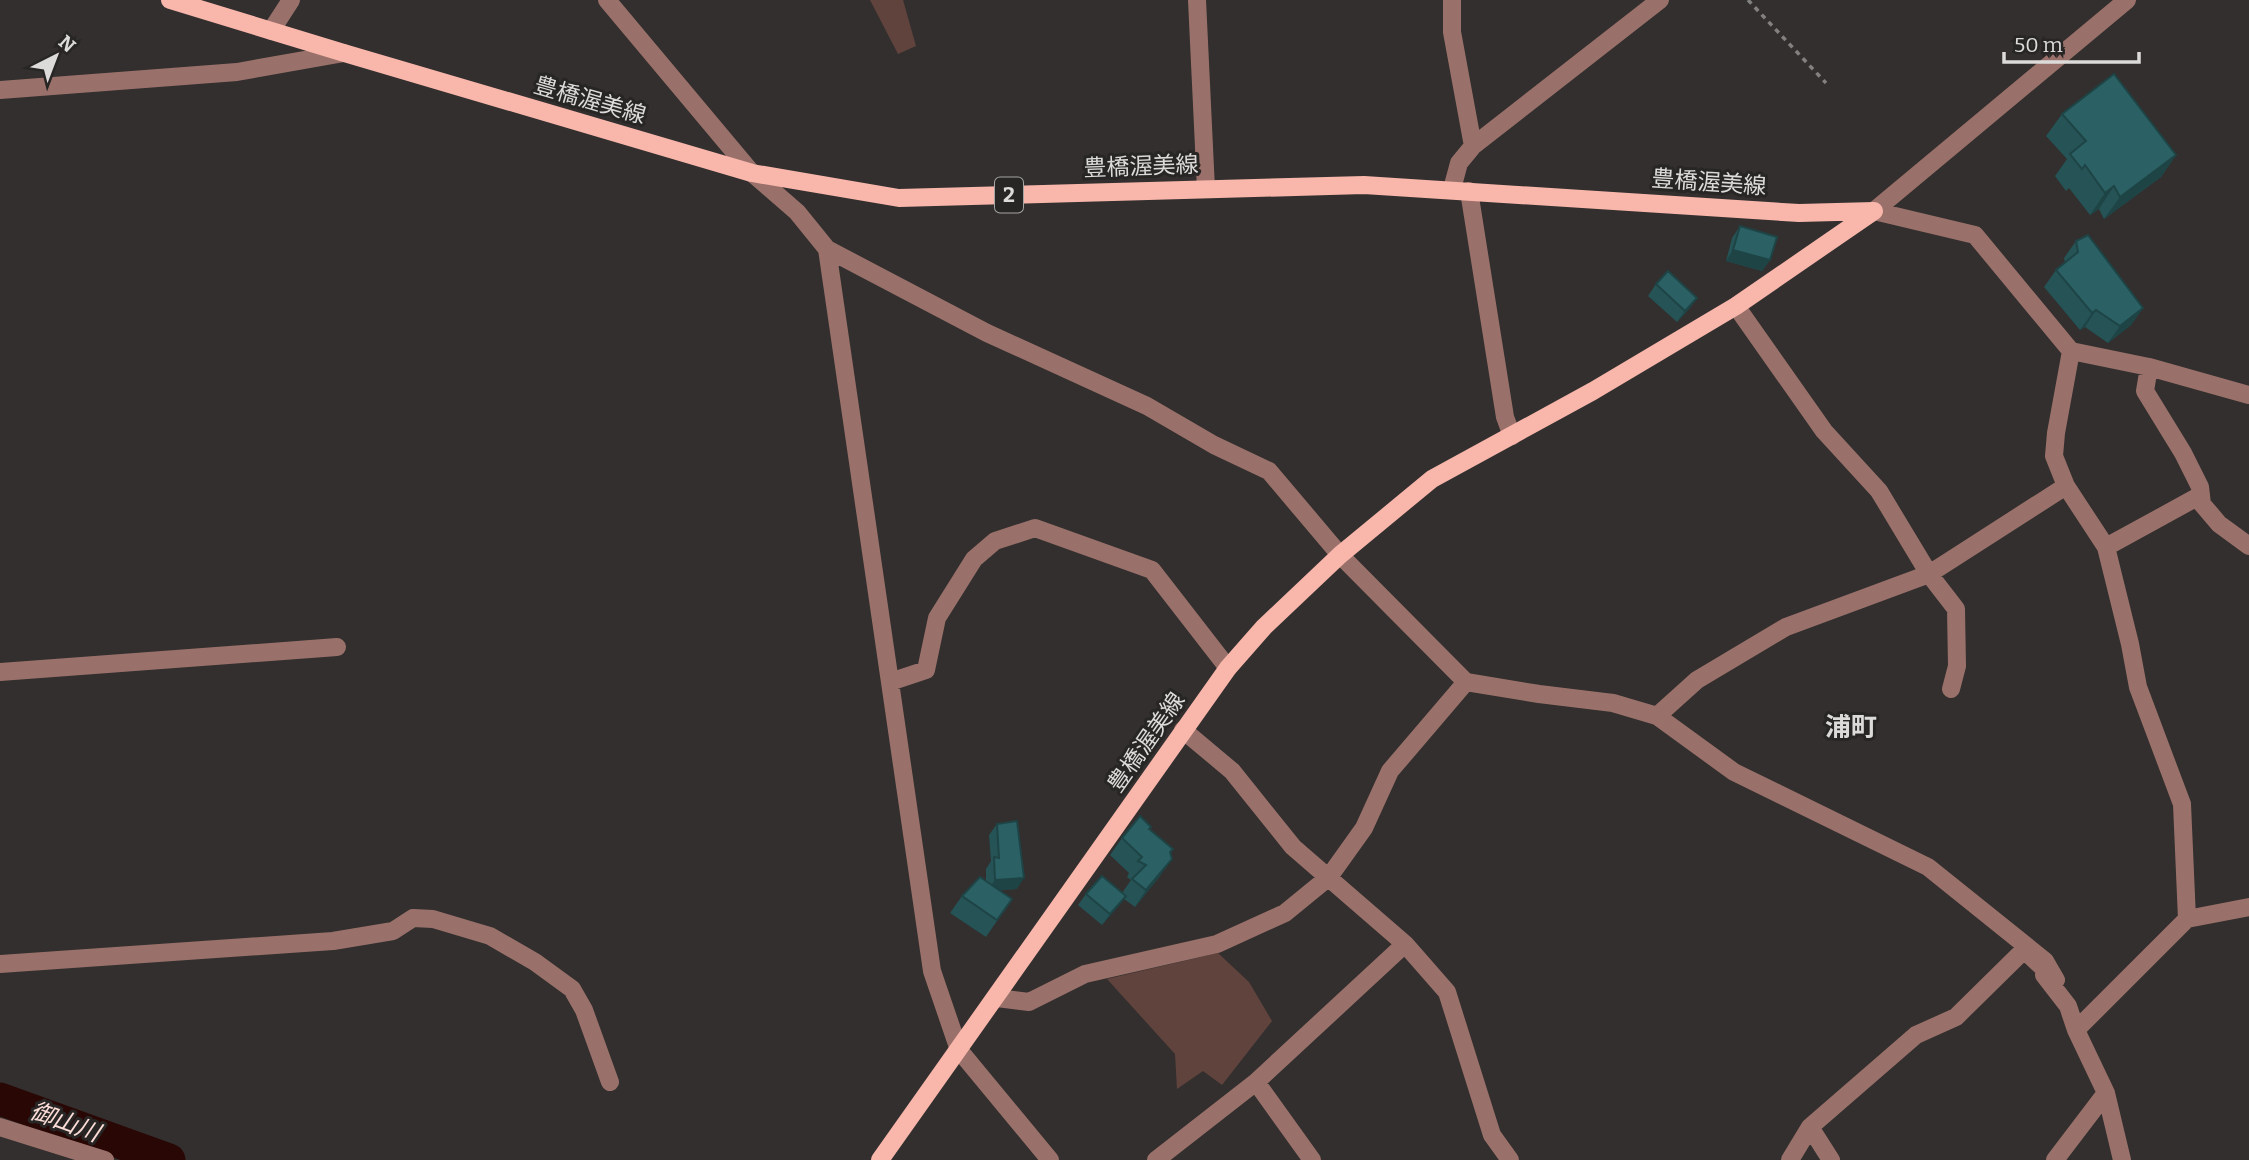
<svg xmlns="http://www.w3.org/2000/svg" width="2249" height="1160" font-family="Bitter,'Noto Sans JP',serif">
<style>
.green{fill:#61433e}
.lines{fill:none;stroke-linecap:round;stroke-linejoin:round}
.river{stroke:#290704;stroke-width:33}
.path{stroke:#838180;stroke-width:3.5;stroke-dasharray:5 5;stroke-linecap:butt}
.minor{stroke:#9a716a;stroke-width:18}
.major{stroke:#f9b6ab;stroke-width:18}
.wall{fill:#255356}
.shaded-wall{fill:#1e4446}
.building{fill:#2b6164;stroke:#1e4446;stroke-width:2}
.labels{text-anchor:middle;dominant-baseline:central;stroke-width:6;stroke-linejoin:round;paint-order:stroke}
.shield{fill:#282525;stroke:#a6a4a4;stroke-width:2}
.shield-label{font-size:21px;font-weight:bold;fill:#dcdbda}
.street-label{font-size:23px;fill:#dcdbda;stroke:#282525}
.water-label{font-size:24px;font-style:italic;fill:#fbdcd6;stroke:#282525}
.quarter-label{font-size:26px;font-weight:bold;fill:#dcdbda;stroke:#282525}
</style>
<rect width="100%" height="100%" fill="#322f2e"/>
<!-- green -->
<path class="green" d="M870,0h33l13,46 -18,8z
M1218,953l31,29 23,39 -50,64 -19,-14 -26,18 -2,-35 -68,-75z"/>
<g class="lines">
<!-- river -->
<path class="river" d="M0,1099l169,61"/>
<!-- path -->
<path class="path" d="M1748,0l78,83"/>
<!-- minor -->
<path class="minor" d="M607,0l145,173 45,39 30,37 105,722 27,79 91,110
M1197,0l9,189
M1452,0v32l21,114 -14,17 -7,26
M271,31l20,-31
M0,90l237,-18 107,-19
M1473,146l187,-146
M1469,191l36,226 7,19
M1874,211l101,24 96,116 78,16 100,28
M1874,211l253,-211
M827,249l160,84 160,73 67,39 55,26 71,84 126,127 73,12 74,9 44,13 77,56 194,95 117,94 11,19 -32,-30
M1736,306l88,125 55,60 50,83 27,35 1,57 -6,23
M2071,351l-15,82 -2,23 12,30 40,61 24,97 8,43 44,117 5,115
M2149,367l-4,24 38,62 17,34 2,17 17,20 30,22
M2106,547l95,-52
M0,672l337,-25
M890,682l36,-12 11,-52 37,-59 21,-18 40,-13 117,42 76,98
M1657,716l40,-36 89,-53 143,-53 137,-88
M1183,730l49,41 61,76 112,97 42,48 45,143 18,25
M0,964l333,-23 60,-10 20,-13 20,1 57,17 45,26 37,27 12,21 26,72
M2044,975l24,31 8,24 30,63 16,67
M997,998l32,4 56,-28 132,-30 68,-31 44,-36 35,-49 26,-57 76,-89
M2076,1030l111,-111 62,-12
M1256,1082l56,78
M0,1127l105,33
M1810,1127l21,33
M1156,1160l100,-78 149,-138
M1790,1160l20,-33 106,-92 40,-18 68,-67
M2055,1160l51,-67"/>
<!-- major -->
<path class="major" d="M170,0l174,53 408,120 147,25 465,-13 435,28 75,-2
M880,1160l348,-492 36,-41 76,-72 92,-76 161,-88 143,-85 138,-95"/>
</g>
<!-- wall -->
<path class="wall" d="M2062,114l114,41 -15,22 -57,42 -5,-10 -9,6 -21,-27 -3,3 -11,-15 12,-17 -21,-23z
M1740,226l30,34 -8,11 -36,-10 6,-23z
M2076,241l67,67 -12,17 -23,18 -23,-16 -5,3 -36,-43 12,-17 9,-7 -1,-5z
M1656,284l41,14 -8,11 -12,13 -29,-26z
M997,824l20,65 -18,1 13,9 -26,38 -36,-24 12,-17 24,-15v-12l5,-8 -2,-26z
M1149,829l24,20 -13,27 -25,31 -11,-8 -22,26 -24,-20 8,-11 36,-1 9,-13 -4,-3 2,-4 -19,-18 12,-17z"/>
<!-- shaded-wall -->
<path class="shaded-wall" d="M2176,155l-15,22 -57,42 16,-22z
M2114,186l-15,23 -9,6 15,-22z
M1733,250l37,10 -8,11 -36,-10z
M1697,298l-8,11 -12,13 8,-11z
M2143,308l-12,17 -23,18 12,-17z
M2096,310l-11,17 -5,3 12,-17z
M1172,859l-12,17 -25,31 11,-17z
M1024,878l-7,11 -30,2 8,-11z
M1126,896l-8,11 -16,18 8,-11z"/>
<!-- building -->
<path class="building" d="M2114,74l62,81 -56,42 -6,-11 -9,7 -20,-28 -3,4 -12,-15 16,-13 -24,-27z
M1740,226l37,11 -7,23 -37,-10z
M2088,235l55,73 -23,18 -24,-16 -4,3 -36,-43 22,-18 -2,-11z
M1668,271l29,27 -12,13 -29,-27z
M1140,816l11,11 -2,2 24,20 -3,3 2,7 -26,31 -14,-11 14,-14 -8,-4 4,-4 -20,-19z
M1017,821l7,57 -29,2 -1,-23 5,1 -2,-34z
M1102,876l24,20 -16,18 -24,-20z
M980,877l32,22 -15,21 -35,-24z"/>
<g class="labels">
<!-- shield labels -->
<rect class="shield" x="995" y="177.5" width="28" height="35" rx="5"/>
<g class="shield-label">
<text x="1009" y="195">2</text>
</g>
<!-- street labels -->
<g class="street-label">
<text transform="translate(590 100) rotate(16)">豊橋渥美線</text>
<text transform="translate(1141 166) rotate(-2)">豊橋渥美線</text>
<text transform="translate(1709 182) rotate(4)">豊橋渥美線</text>
<text transform="translate(1146 742) rotate(-55)">豊橋渥美線</text>
</g>
<!-- water labels -->
<g class="water-label">
<text transform="translate(65 1122) rotate(20)">御山川</text>
</g>
<!-- quarter labels -->
<g class="quarter-label">
<text x="1851" y="727">浦町</text>
</g>
</g>
<!-- north arrow -->
<g transform="translate(56 56) rotate(42)" stroke="#282525" stroke-width="5" paint-order="stroke">
<path d="M0-5L12 26L0 18L-12 26Z" fill="#dcdbda"/>
<text y="-10" font-size="19" font-weight="bold" text-anchor="middle" fill="#dcdbda">N</text>
</g>
<!-- scale -->
<path d="M2004 52v10h135v-10" fill="none" stroke="#dcdbda" stroke-width="3.5"/>
<text x="2014" y="52" font-size="21" fill="#dcdbda" stroke="#282525" stroke-width="5" paint-order="stroke">50 m</text>
</svg>
